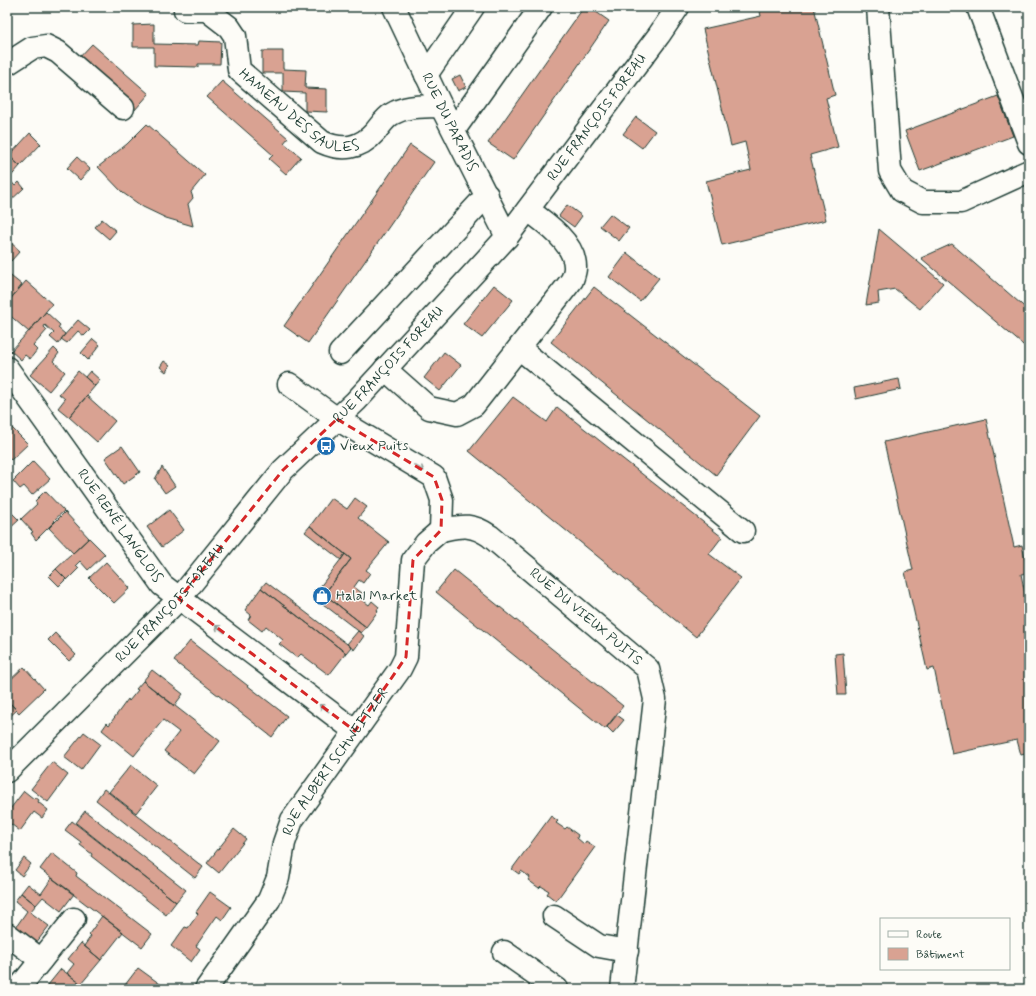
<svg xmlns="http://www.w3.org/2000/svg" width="1036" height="996" font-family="Mynerve,sans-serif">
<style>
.building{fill:#d9a292;stroke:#1f3d34}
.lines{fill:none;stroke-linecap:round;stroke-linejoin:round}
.minor-casing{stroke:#1f3d34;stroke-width:25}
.minor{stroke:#fdfcf7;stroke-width:22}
.oneway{stroke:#8e9c96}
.marked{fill:none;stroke:#d62828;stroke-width:3;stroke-dasharray:8 5;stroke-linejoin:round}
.labels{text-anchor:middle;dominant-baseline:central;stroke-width:3;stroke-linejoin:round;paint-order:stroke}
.street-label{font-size:14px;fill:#1f3d34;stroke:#fdfcf7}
.poi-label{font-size:14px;fill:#1f3d34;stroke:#fdfcf7;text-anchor:start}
</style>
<rect width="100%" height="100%" fill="#fdfcf7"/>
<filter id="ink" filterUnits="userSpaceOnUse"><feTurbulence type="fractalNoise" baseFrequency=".025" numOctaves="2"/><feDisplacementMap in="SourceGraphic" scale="8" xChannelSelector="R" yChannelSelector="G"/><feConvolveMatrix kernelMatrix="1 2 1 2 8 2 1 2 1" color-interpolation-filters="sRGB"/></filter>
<g filter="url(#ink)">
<!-- building -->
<path class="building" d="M584,7h5l20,14 -96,139 -25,-17z
M759,7h55l21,88 -9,3 12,49 -28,8 16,65 -104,25 -16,-64 45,-11 -6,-28 -14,4 -28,-117 58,-13z
M154,24v20l44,1 1,-4 22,1 -1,22h-22v3l-44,-1v-19h-21v-22z
M92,44l57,50 -15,17 -58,-50z
M262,51h21v18l23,1 -1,18 22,1v23l-22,-1v-18l-22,-1v-19h-21z
M460,75l6,12 -8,4 -6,-12z
M222,81l66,57 -4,5 17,14 -15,17 -17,-15 4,-4 -66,-58z
M998,96l15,40 -93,35 -15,-40z
M636,117l19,14 -13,17 -19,-14z
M147,124l58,51 -14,17 2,6 -5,6 5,22 -27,-8 -23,-11 -20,-14 -25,-26 29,-23z
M30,133l11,11 -21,22 -11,-10z
M7,143l6,8 -4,5 11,10 -13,15z
M410,145l24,17 -126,181 -24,-17z
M77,157l13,12 -10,11 -13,-12z
M9,179l6,7 4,-4 5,6 -17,16v-23z
M567,205l15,11 -8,11 -15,-11z
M610,214l19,14 -10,13 -19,-15z
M102,219l14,12 -7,8 -14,-12z
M879,229l64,54 -23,26 -25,-20 -17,3 1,11 -13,2z
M10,242l10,9 -9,10 -4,-4v-12z
M952,244l77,67v39l-108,-92z
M627,253l32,25 -19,23 -31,-24z
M7,273l15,12 -15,18z
M26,281l26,23 -23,28 -22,-19v-10z
M494,285l19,15 -31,38 -19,-14z
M594,287l166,129 -44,59 -165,-133z
M46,312l14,13 -2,3 7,6 -7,10 -8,-7 4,-4 -9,-8 -1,2 3,3 -14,16 4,4 -7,9 -5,-4 -4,5 -10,-9z
M78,320l12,10 -6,6 -6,-5 -11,12 -6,-4z
M93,339l7,6 -12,15 -7,-7z
M54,348l5,5 -6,8 12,11 -16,19 -19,-16z
M444,352l17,13 -21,26 -16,-13z
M164,361l6,4 -4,7 -6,-5z
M78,371l17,15 -26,31 -11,-9 7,-9 -6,-5z
M90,371l10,9 -5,6 -10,-9z
M899,379l2,10 -45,10 -2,-11z
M87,396l28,25 -18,21 -28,-25z
M513,397l34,25 10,-15 165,130 -13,17 32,24 -45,59 -227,-186z
M986,419l28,128 8,-2 6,28 -7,1 8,40v139l-8,2 -4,-15 -65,14 -18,-86 -7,2 -22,-98 8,-2 -29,-128z
M9,425l19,19 -17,16 -4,-4v-28z
M122,446l18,26 -17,12 -18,-26z
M33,461l17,18 -18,16 -8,-9 -4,3 -7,-8z
M162,467l13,19 -10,7 -10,-14z
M45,491l19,20 -10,9 1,1 -19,19 -5,-7 2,-1 -12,-13 16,-15 -2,-3z
M331,498l16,11 8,-11 12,9 -9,11 31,24 -23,28 4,3 -7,10 -4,-3 -5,7 8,6 -2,5 9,7 3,-4 7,6 -2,3 1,1 -12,16 -42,-33 27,-35 -41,-33z
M169,510l15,20 -22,17 -15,-20z
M65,512l24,26 -16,15 -24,-25z
M12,513l7,7 -12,11v-13z
M310,526l35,28 -4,6 -36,-28z
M89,538l16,16 -17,16 -8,-9 -4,4 3,3 -12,12 -11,-11z
M345,554l6,5 -32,42 -6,-5z
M106,562l24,26 -16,15 -25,-25z
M56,569l10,10 -7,7 -10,-10z
M454,570l169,136 -18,23 -169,-137z
M266,582l85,65 -5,6 -85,-65z
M261,588l85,65 -17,22 -28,-21 -4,4 -18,-14 4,-4 -17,-14 -4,5 -14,-11 3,-5 -6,-5z
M324,594l42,33 -5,6 -42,-32z
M358,631l6,5 -10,14 -7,-6z
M55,633l21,22 -7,6 -21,-21z
M190,641l97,75 -15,21 -98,-76z
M843,653l3,42h-8l-3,-41z
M24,667l20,22 -25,24 -12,-13v-17z
M152,670l31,24 -9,12 -31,-25z
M143,681l77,60 -26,33 -30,-23 15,-19 -16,-12 -29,36 -32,-26 5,-7 2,2 19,-26 1,2 9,-11 -2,-1z
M7,700l10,10 -10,9 2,2 -2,2z
M617,715l7,5 -11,13 -6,-6z
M84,732l16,12 -19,26 -17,-13z
M52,762l16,13 -20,27 -17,-13z
M131,765l26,21 -21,27 -27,-21z
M104,789l99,78 -8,11 -99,-78z
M24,791l10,8 1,-2 4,3 -1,2 10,8 -6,8 -8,-6 -14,19 -13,-10v-8z
M85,811l101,79 -10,12 -100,-79z
M551,816l7,5 -2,2 9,6 2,-2 11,8 -1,3 7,6 2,-3 9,6 -39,54 -9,-7 2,-3 -8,-5 -2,2 -11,-8 2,-3 -9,-6 -2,3 -7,-5z
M72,821l104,81 -10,13 -75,-59 1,-2 -12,-9 1,-3 -16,-12z
M234,829l12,10 -27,34 -12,-10z
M52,853l25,20 -1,3 76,58 -10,13 -102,-78z
M24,858l7,6 -9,12 -7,-6z
M52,878l22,16 -13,17 -18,-14 -7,8 -15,-12 7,-9 13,10z
M210,892l21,15 -9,13 -5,-4 -21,30 4,3 -9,13 -20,-16 14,-19 3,1 10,-14 -2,-2z
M21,893l15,12 -6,7 19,14 -13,17 -20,-16 11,-16 -12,-10z
M102,916l21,16 -22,28 -17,-14 7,-10 -2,-2z
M81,943l20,17 -20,24 -14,-11 7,-9 -6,-5z
M138,968l29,21h-37l-5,-4z
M61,969l20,15 -4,5h-24l-5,-4z"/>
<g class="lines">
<!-- minor casing -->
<g class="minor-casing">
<g id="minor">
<path id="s1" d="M394,7l47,99 66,131"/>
<path d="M878,7l12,164 12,20 21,11h38l68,-31"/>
<path d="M978,7l51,136"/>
<path id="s2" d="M185,10h22l22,17 6,9 4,34 83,72c20,9 38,7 53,-10 6,-7 10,-14 17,-18 15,-9 32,-7 49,-8"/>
<path d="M7,64l25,-16 14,-2 12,6 65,56"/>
<path d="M426,75l47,-68"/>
<path d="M454,130l87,-123"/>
<path d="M519,348l224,183"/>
<path d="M340,353l147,-158"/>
<path id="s3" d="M7,368l155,217 193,146"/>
<path d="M385,369l44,39 28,6 17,-9 98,-125c1,-3 3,-8 3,-12 1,-24 -30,-46 -47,-58"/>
<path d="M289,384l48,35 97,58 8,23 -1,30"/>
<path id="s4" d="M441,530c21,-4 30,-7 49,6l158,133 7,30 -33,290"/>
<path id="s5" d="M7,771l172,-172 104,-129 73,-69 151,-164 152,-202 19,-28"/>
<path d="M554,916l45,30 28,5"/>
<path d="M7,934l34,26"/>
<path d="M504,952l53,37"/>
<path d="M18,989l56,-70"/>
<path id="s6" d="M206,989l63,-89 9,-22 6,-35 8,-23 108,-151 6,-12 7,-97 13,-17 15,-13"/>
</g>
</g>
<!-- minor -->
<use href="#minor" class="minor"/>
</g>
<!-- one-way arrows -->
<defs><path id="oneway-shaft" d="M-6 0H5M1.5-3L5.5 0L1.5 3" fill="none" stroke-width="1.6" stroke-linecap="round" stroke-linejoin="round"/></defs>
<g class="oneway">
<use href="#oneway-shaft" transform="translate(419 468) rotate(31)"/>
<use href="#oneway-shaft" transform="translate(220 629) rotate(-143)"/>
<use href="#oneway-shaft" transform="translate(324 708) rotate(-143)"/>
</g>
</g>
<!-- marked area -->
<path class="marked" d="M337,419l97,58 8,23 -1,30 -28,30 -7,97 -51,74 -176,-132 104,-129z"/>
<!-- icons -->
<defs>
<g id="bus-disc" transform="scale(1)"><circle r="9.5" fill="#1f6fb2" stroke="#fdfcf7"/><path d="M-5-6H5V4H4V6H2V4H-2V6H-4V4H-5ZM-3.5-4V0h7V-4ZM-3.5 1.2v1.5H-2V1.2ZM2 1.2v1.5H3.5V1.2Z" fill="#fff"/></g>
<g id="shop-disc" transform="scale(1)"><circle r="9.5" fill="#1f6fb2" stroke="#fdfcf7"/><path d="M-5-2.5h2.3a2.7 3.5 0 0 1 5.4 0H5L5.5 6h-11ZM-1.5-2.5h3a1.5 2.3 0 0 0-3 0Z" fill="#fff"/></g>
</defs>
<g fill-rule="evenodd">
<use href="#bus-disc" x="326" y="446"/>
<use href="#shop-disc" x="322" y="596"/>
</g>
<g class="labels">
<!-- street labels -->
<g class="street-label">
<text stroke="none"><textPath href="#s2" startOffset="170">HAMEAU DES SAULES</textPath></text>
<text stroke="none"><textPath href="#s5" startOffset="882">RUE FRANÇOIS FOREAU</textPath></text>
<text stroke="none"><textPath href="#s1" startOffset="128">RUE DU PARADIS</textPath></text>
<text stroke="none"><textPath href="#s5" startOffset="558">RUE FRANÇOIS FOREAU</textPath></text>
<text stroke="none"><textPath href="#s3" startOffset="194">RUE RENÉ LANGLOIS</textPath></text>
<text stroke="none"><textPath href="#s5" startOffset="234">RUE FRANÇOIS FOREAU</textPath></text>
<text stroke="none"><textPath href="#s4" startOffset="177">RUE DU VIEUX PUITS</textPath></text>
<text stroke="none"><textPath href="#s6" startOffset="265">RUE ALBERT SCHWEITZER</textPath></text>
</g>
<!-- poi labels -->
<g class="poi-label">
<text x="340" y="446">Vieux Puits</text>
<text x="336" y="596">Halal Market</text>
</g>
</g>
<!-- margin -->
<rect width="1036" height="996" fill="none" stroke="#fdfcf7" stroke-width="24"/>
<rect x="12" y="12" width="1012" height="972" fill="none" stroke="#1f3d34" stroke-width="1.5" filter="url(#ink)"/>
<!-- legend -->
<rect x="880" y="918" width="130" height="52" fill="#fdfcf7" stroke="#a4b0a9"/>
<rect x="888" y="931" width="20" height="6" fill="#fdfcf7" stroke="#a4b0a9"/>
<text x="916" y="938" font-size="12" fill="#1f3d34">Route</text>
<rect x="888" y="948" width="20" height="12" fill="#d9a292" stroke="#a4b0a9"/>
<text x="916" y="958" font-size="12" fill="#1f3d34">Bâtiment</text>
</svg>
